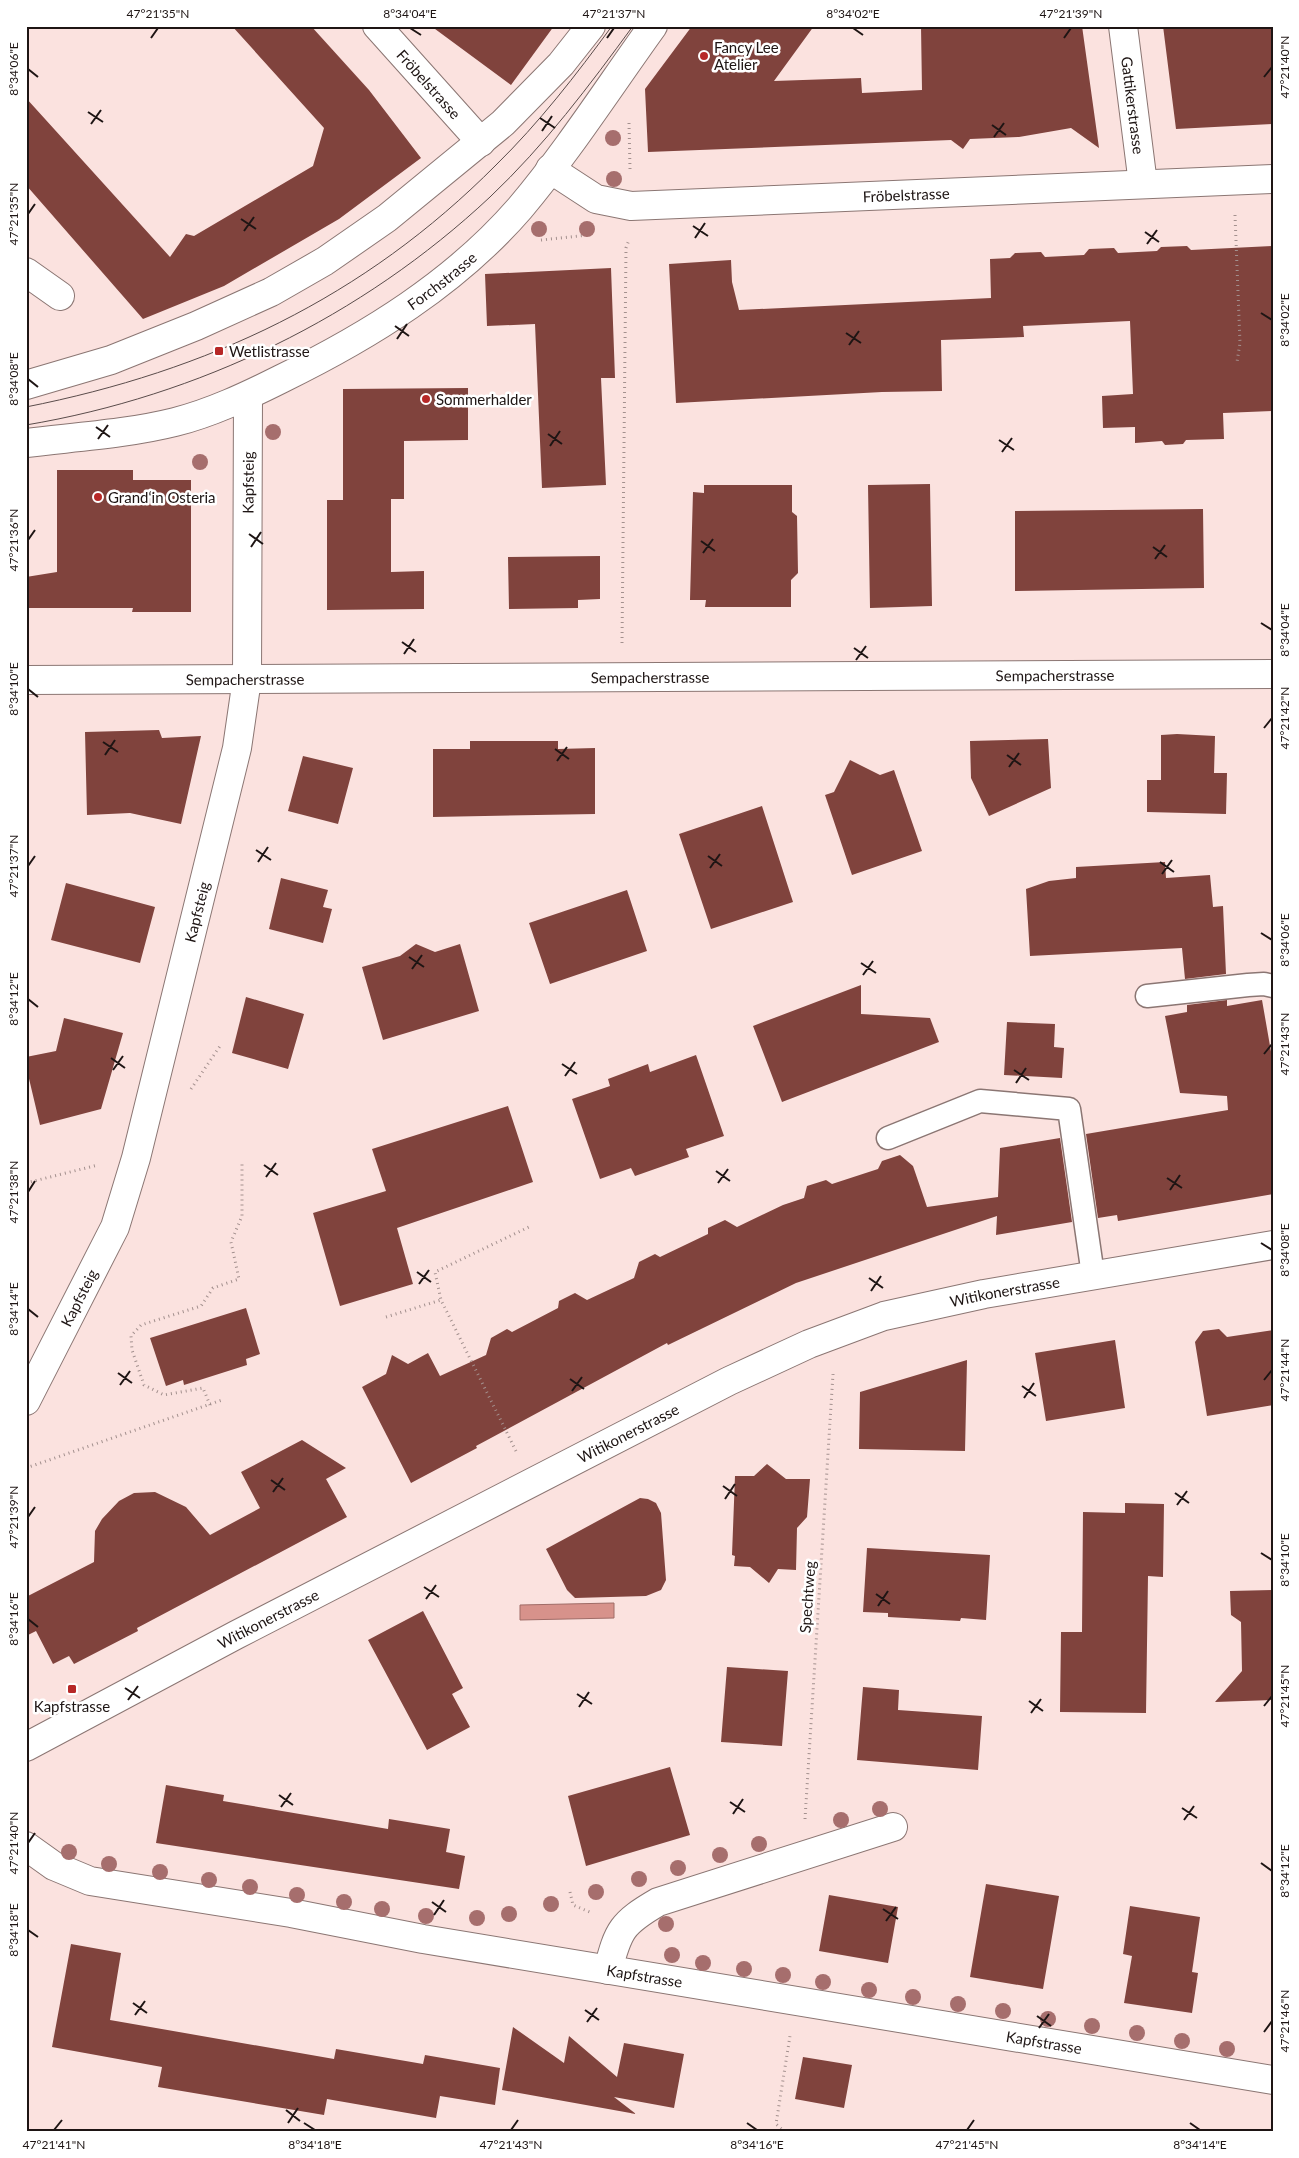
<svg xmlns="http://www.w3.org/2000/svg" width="1299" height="2158" font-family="Lato,sans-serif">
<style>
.water{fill:#d7928b;stroke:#a06c67}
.building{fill:#80433d}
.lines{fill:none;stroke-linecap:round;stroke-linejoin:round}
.lane-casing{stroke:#8b7673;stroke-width:25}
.street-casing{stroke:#8b7673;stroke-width:30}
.secondary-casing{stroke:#8b7673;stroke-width:30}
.path{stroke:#a3908e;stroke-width:3;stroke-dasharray:1 4;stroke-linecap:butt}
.lane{stroke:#fff;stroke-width:22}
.street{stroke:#fff;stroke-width:28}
.secondary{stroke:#fff;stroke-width:28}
.tram{stroke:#5a4c4b;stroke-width:1}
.tree{fill:#a66e6d}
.ticks{fill:none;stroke:#1e1514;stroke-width:2}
.poi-dot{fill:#b72827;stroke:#fff;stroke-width:2}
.labels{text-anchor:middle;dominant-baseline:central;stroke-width:5;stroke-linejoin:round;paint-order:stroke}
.poi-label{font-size:15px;fill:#1e1514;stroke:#fff;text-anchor:start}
.street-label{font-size:15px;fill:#1e1514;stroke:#fff}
.neatline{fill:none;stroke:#1e1514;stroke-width:2}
.ticks-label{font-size:12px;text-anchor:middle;fill:#1e1514}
</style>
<rect width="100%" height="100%" fill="#fbe2df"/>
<!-- water -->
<path class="water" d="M614,1603v15l-94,2v-15z"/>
<!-- building -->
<path class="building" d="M232,26h79l58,64 52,68 -82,61 -115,67 -81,33 -117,-134v-87l144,159 16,-23 8,2 119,-70 11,-38z
M431,26h123l-43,59z
M692,26h122l-40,55 87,-3 1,15 60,-3 -1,-64h161l17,122 -28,-20 -52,9 -49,2 -7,10 -12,-9 -303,12 -3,-63z
M1163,26h110v98l-97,5z
M1187,246l4,4 82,-4v165l-50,2 1,26 -38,1 -3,4 -18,1 -3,-4 -27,2v-16l-32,1 -1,-32 31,-2 -3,-73 -107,5 1,11 -83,3 1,51 -60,1 -206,11 -7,-139 62,-4 1,22 7,28 252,-12 -1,-39 20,-1 5,-5 26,-1 4,5 39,-2 5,-6 25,-1 4,5 39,-2 4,-4z
M611,268l4,110h-14l5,107 -64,3 -7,-164 -48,2 -2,-52z
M468,388v52l-64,1v58h-13v73l33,-1v38l-97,1v-110h16v-111z
M57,470h76v10h58v132h-59l1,-4h-107v-31l31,-5z
M930,484l2,122 -62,2 -2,-123z
M704,485h88v27l5,4 1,57 -7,7v27h-86l1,-7h-16l3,-108 11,1z
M1203,509l1,79 -189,3v-80z
M600,556v43l-22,1v8l-69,1 -1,-52z
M159,730l3,8 39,-2 -20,88 -51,-11 -43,2 -2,-83z
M1177,734l38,2 -1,37h13l-1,41 -79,-2v-32h14v-45z
M1048,739l3,49 -62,28 -18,-38 -1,-37z
M470,741h88v8l37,-1v66l-162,3v-68h37z
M303,756l50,12 -15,56 -50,-13z
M850,760l30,15 14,-5 28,81 -70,24 -27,-80 9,-3z
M762,806l31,96 -82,27 -32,-95z
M1165,862l1,16 44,-3 3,32 10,-1 3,68 -41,5 -3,-31 -152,8 -4,-67 23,-8 27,-3v-11z
M281,878l47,12 -5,17 9,2 -9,34 -54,-14z
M66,883l89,24 -15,56 -89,-23z
M627,890l20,61 -97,33 -21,-61z
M416,944l19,8 25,-8 19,67 -96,29 -21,-73 38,-11z
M861,985v29l69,4 9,24 -157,60 -29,-76z
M246,997l58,17 -16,55 -56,-16z
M1227,1000v6l35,-6 11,63v131l-155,27 -1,-6 -19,3 -12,-84 142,-24 -1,-14 -47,-3 -15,-77 22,-4v-7z
M64,1018l59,15 -22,76 -61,16 -14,-59v-9l30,-6z
M1007,1022l48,2 -1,23 10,1 -2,30 -58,-3z
M696,1055l28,81 -38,13 3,8 -54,19 -4,-8 -31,11 -28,-80 38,-13 -2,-7 40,-15 2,8z
M508,1106l25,76 -136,46 16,56 -73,22 -27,-93 73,-22 -14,-42z
M1060,1138l12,84 -76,13 1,-19 -201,67 -128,62 -1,-2 -191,103 1,2 -66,35 -49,-96 24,-13 6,-19 16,9 20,-11 12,23 46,-21 5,-17 16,-9 5,3 46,-24 1,-7 16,-8 12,7 47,-22 5,-16 16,-8 5,3 48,-23v-6l17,-8 12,7 46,-22 21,-7 3,-12 19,-6 6,4 46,-15 4,-8 18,-6 13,11 14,41 71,-10 2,-49z
M246,1308l14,46 -14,5 1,6 -63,20 -1,-5 -17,6 -16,-48z
M1219,1329l8,8 46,-7v75l-66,11 -12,-74 8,-11z
M1115,1340l10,68 -79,13 -11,-68z
M967,1360l-2,91 -106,-2 1,-57z
M302,1440l44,28 -20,11 21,38 -210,111 1,3 -64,33 -5,-8 -16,8 -17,-33 -10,5v-39l68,-35 1,-31 7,-12 17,-18 15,-8 21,-1 31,15 24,28 50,-27 -19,-36z
M767,1464l19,15h24l-3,38 -10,11 -1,42 -18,-1 -9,14 -19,-16 -16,-1 1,-10 -3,-1 3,-79h19z
M640,1498l8,1 8,4 5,10 5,67 -5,10 -15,6 -71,2 -8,-8 -21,-41z
M1125,1503l39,1 -1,73 -15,-1 -2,137 -86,-1 1,-80h21l1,-120 42,1z
M867,1548l123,7 -4,65 -25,-2 -1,3 -72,-4v-4l-25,-1z
M1273,1590v110l-58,2 27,-31 -1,-49 -10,-7 -1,-24z
M423,1611l40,77 -11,6 18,33 -43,23 -59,-110z
M727,1667l61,4 -6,75 -61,-4z
M863,1687l36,3 -1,20 84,6 -4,54 -121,-10z
M670,1767l20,68 -104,31 -18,-70z
M166,1785l58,10 -1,6 165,28 1,-10 61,10 -4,23 19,4 -6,33 -303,-46z
M986,1884l73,12 -16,93 -73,-12z
M829,1895l69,12 -10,56 -69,-12z
M1130,1906l70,11 -8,55 6,1 -6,40 -68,-10 8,-47 -9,-2z
M71,1944l50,9 -11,67 224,39 2,-10 87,15 2,-9 75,13 -5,37 -55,-9 -4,22 -109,-19 -3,16 -166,-28 4,-20 -110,-20z
M513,2027l51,36 5,-27 48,41 7,-34 60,11 -10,54 -60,-11 22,17 -134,-24z
M803,2057l49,8 -8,43 -49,-9z"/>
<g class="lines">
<!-- lane casing -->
<g class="lane-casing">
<path id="lane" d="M1147,996l101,-11 16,-1 9,2
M888,1138l92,-37 89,8 24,166"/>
</g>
<!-- street casing -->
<g class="street-casing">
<g id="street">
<path id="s1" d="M377,26l104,116"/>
<path id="s2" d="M1123,26l20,158"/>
<path id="s3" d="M550,169l46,30 35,7 642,-27"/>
<path d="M26,272l34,24"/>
<path id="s4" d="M26,680l1247,-6"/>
<path id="s5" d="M26,1401l89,-174 21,-69 101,-410 10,-69 1,-283"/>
<path id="s6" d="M26,1846l28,20 36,15 201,32 132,26 850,141"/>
<path d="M608,1970c10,-40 14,-47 50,-68l235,-75"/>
</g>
</g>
<!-- secondary casing -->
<g class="secondary-casing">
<g id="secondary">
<path d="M26,385l85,-25 85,-34 75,-34 54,-31 62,-43 116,-95 58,-59 30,-38"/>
<path id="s7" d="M26,443c49,-6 101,-9 149,-21 36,-9 72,-26 106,-43 88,-43 174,-96 239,-171 48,-57 89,-121 133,-182"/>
<path id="s8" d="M26,1747l210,-112 493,-254 80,-37 75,-28 100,-22 289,-49"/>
</g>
</g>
<!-- path -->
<path class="path" d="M629,123l1,46
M1235,215l5,128 -3,19
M541,240l48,-5
M622,643l4,-395 3,-8
M191,1089l29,-43
M26,1183l72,-18
M386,1317l55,-17
M210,1405l-7,-17 -39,7 -20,-10 -12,-35 -1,-14 10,-11 60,-19 12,-18 26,-9 -8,-37 11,-26v-54
M516,1451l-75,-151 -6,-28 96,-46
M26,1468l196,-68
M805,1819l28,-445
M570,1892l3,13 19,8
M785,2132l-9,-8 14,-88"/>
<!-- lane -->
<use href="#lane" class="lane"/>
<!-- street -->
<use href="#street" class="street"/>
<!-- secondary -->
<use href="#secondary" class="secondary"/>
<!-- tram -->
<path class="tram" d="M26,407c182,-36 338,-109 470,-242 43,-42 80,-90 116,-139
M26,425c173,-29 336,-108 464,-228 55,-52 99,-111 143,-171"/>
</g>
<!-- trees -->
<g class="tree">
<circle cx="613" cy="138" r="8"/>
<circle cx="614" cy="179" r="8"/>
<circle cx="539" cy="229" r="8"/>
<circle cx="587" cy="229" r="8"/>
<circle cx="273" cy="432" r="8"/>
<circle cx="200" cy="462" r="8"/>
<circle cx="880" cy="1809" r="8"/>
<circle cx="841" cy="1820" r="8"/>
<circle cx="759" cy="1844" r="8"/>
<circle cx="69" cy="1852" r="8"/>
<circle cx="720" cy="1855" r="8"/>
<circle cx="109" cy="1864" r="8"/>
<circle cx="678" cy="1868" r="8"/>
<circle cx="160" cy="1872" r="8"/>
<circle cx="639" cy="1879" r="8"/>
<circle cx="209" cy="1880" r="8"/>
<circle cx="250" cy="1887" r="8"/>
<circle cx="596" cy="1892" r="8"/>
<circle cx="297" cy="1895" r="8"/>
<circle cx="344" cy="1902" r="8"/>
<circle cx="551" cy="1904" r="8"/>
<circle cx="382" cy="1909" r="8"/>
<circle cx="509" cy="1914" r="8"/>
<circle cx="426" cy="1916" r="8"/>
<circle cx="477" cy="1918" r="8"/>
<circle cx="666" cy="1924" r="8"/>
<circle cx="672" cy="1955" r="8"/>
<circle cx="703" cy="1963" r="8"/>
<circle cx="744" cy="1969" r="8"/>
<circle cx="783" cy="1975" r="8"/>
<circle cx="823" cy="1982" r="8"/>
<circle cx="869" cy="1990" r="8"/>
<circle cx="913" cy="1997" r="8"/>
<circle cx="958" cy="2004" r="8"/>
<circle cx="1003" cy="2011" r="8"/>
<circle cx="1048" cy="2019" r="8"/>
<circle cx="1092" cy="2026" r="8"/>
<circle cx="1137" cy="2033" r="8"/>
<circle cx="1182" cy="2041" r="8"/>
<circle cx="1227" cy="2049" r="8"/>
</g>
<!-- ticks -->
<path class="ticks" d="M410,28l11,7M853,28l10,7M151,38l7,-10M607,38l7,-10M1064,38l7,-10M28,69l10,8M1264,77l8,-10M88,112l15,10M540,118l15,10M91,124l10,-14M992,125l14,10M542,131l10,-15M994,137l10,-14M28,214l7,-10M241,219l15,10M693,226l15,10M244,231l10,-14M1145,232l14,10M695,238l10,-15M1147,244l10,-14M1261,313l11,7M395,326l14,10M846,333l15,10M397,339l10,-15M849,345l10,-14M28,379l10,8M96,427l14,10M548,434l14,10M98,439l10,-14M999,440l15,10M550,446l10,-15M1002,452l10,-14M249,534l14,10M28,540l7,-10M701,541l14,10M251,547l10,-15M1153,547l14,10M703,553l10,-14M1155,559l10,-14M1261,623l11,7M402,642l14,10M854,648l14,10M404,654l10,-15M856,660l10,-14M28,689l10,8M1264,728l8,-10M103,742l15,10M555,749l14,10M105,755l10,-15M1007,755l14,10M557,761l10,-14M1009,767l10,-14M256,850l15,10M708,856l14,10M258,862l10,-15M1160,862l14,10M28,866l7,-10M710,868l10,-14M1162,874l10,-14M1261,933l11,7M409,957l15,10M861,963l15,10M412,969l10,-14M863,975l10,-14M28,999l10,8M1264,1054l8,-10M111,1058l14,10M562,1064l15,10M113,1070l10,-14M1014,1070l15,10M565,1076l10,-14M1016,1083l10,-15M264,1165l14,10M716,1171l14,10M266,1177l10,-14M1167,1178l15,10M718,1183l10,-14M1170,1190l10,-15M28,1192l7,-11M1261,1243l11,7M417,1272l14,10M869,1278l14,10M419,1284l10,-14M871,1291l10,-15M28,1309l10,8M118,1373l14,10M570,1379l14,10M1264,1380l8,-10M120,1385l10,-14M1022,1386l14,10M572,1391l10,-14M1024,1398l10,-15M271,1480l14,10M723,1486l14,10M273,1492l10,-14M1175,1493l14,10M725,1499l10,-15M1177,1505l10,-14M28,1517l7,-10M1261,1553l11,7M424,1587l15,10M876,1594l14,10M426,1599l10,-14M878,1606l10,-15M28,1619l10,8M125,1688l15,10M577,1694l15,10M128,1700l10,-14M1029,1701l14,10M1264,1706l8,-10M579,1707l10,-15M1031,1713l10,-14M279,1795l14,10M730,1802l15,10M281,1807l10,-14M1182,1808l15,10M733,1814l10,-15M1184,1820l10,-14M28,1843l7,-10M1261,1863l11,8M432,1902l14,10M883,1909l15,10M434,1915l10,-15M886,1921l10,-14M28,1930l10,7M133,2003l14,10M585,2010l14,10M135,2015l10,-14M1037,2016l14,10M587,2022l10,-14M1039,2028l10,-14M1264,2032l8,-11M286,2110l14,11M288,2123l10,-15M304,2123l11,7M747,2123l10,7M1190,2123l10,7M54,2130l8,-10M511,2130l7,-10M967,2130l7,-10"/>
<!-- markers -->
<g class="poi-dot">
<circle cx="704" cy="56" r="5"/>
<rect x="214" y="346" width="10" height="10" rx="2.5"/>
<circle cx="426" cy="399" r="5"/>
<circle cx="98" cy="497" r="5"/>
<rect x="67" y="1684" width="10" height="10" rx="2.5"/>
</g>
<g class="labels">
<!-- poi labels -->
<g class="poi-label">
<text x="714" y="47">Fancy Lee<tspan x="714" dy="17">Atelier</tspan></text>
<text x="229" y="351">Wetlistrasse</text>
<text x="436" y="399">Sommerhalder</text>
<text x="108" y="497">Grand‘in Osteria</text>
<text x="72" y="1706" text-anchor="middle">Kapfstrasse</text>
</g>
<!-- street labels -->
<g class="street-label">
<text stroke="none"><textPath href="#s1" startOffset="78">Fröbelstrasse</textPath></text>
<text stroke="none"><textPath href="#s2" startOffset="80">Gattikerstrasse</textPath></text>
<text stroke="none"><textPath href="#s3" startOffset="366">Fröbelstrasse</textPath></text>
<text stroke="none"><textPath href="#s7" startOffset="454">Forchstrasse</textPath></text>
<text stroke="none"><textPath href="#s5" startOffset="956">Kapfsteig</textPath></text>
<text stroke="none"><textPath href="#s4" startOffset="1029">Sempacherstrasse</textPath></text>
<text stroke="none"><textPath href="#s4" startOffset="624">Sempacherstrasse</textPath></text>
<text stroke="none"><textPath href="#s4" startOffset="219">Sempacherstrasse</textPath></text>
<text stroke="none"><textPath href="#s5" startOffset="521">Kapfsteig</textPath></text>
<text stroke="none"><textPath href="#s8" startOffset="1084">Witikonerstrasse</textPath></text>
<text stroke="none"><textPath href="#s5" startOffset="116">Kapfsteig</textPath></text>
<text stroke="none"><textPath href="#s8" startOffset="679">Witikonerstrasse</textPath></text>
<text transform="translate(807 1597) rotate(-86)">Spechtweg</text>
<text stroke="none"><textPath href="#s8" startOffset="274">Witikonerstrasse</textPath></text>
<text stroke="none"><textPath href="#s6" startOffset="636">Kapfstrasse</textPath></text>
<text stroke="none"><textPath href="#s6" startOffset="1041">Kapfstrasse</textPath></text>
</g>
</g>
<!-- border -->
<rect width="1299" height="2158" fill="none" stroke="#ffffff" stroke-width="55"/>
<rect x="28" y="28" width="1244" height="2102" class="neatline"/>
<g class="ticks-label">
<text x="158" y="18">47°21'35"N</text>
<text x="410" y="18">8°34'04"E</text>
<text x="614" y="18">47°21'37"N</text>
<text x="853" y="18">8°34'02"E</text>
<text x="1071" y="18">47°21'39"N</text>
<text transform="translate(1285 67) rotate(-90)" y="4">47°21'40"N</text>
<text transform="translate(14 69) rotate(-90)" y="4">8°34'06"E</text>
<text transform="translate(14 214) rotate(-90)" y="4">47°21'35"N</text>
<text transform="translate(1285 320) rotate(-90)" y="4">8°34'02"E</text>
<text transform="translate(14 379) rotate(-90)" y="4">8°34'08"E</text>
<text transform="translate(14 540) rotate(-90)" y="4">47°21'36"N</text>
<text transform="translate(1285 630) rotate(-90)" y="4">8°34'04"E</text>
<text transform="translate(14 689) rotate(-90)" y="4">8°34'10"E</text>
<text transform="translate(1285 718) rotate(-90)" y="4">47°21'42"N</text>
<text transform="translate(14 866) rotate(-90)" y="4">47°21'37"N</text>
<text transform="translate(1285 940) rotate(-90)" y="4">8°34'06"E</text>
<text transform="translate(14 999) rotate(-90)" y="4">8°34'12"E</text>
<text transform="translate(1285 1044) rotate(-90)" y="4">47°21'43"N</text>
<text transform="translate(14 1192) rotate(-90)" y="4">47°21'38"N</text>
<text transform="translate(1285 1250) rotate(-90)" y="4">8°34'08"E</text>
<text transform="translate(14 1309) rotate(-90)" y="4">8°34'14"E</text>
<text transform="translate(1285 1370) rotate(-90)" y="4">47°21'44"N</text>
<text transform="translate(14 1517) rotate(-90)" y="4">47°21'39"N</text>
<text transform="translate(1285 1560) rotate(-90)" y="4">8°34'10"E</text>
<text transform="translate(14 1619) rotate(-90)" y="4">8°34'16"E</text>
<text transform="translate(1285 1696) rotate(-90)" y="4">47°21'45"N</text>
<text transform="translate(14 1843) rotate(-90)" y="4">47°21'40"N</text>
<text transform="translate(1285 1871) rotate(-90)" y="4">8°34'12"E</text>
<text transform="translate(14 1930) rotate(-90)" y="4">8°34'18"E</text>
<text transform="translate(1285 2021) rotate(-90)" y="4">47°21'46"N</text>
<text x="54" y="2149">47°21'41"N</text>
<text x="315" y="2149">8°34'18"E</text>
<text x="511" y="2149">47°21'43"N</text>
<text x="757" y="2149">8°34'16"E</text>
<text x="967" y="2149">47°21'45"N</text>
<text x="1200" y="2149">8°34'14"E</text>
</g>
</svg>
